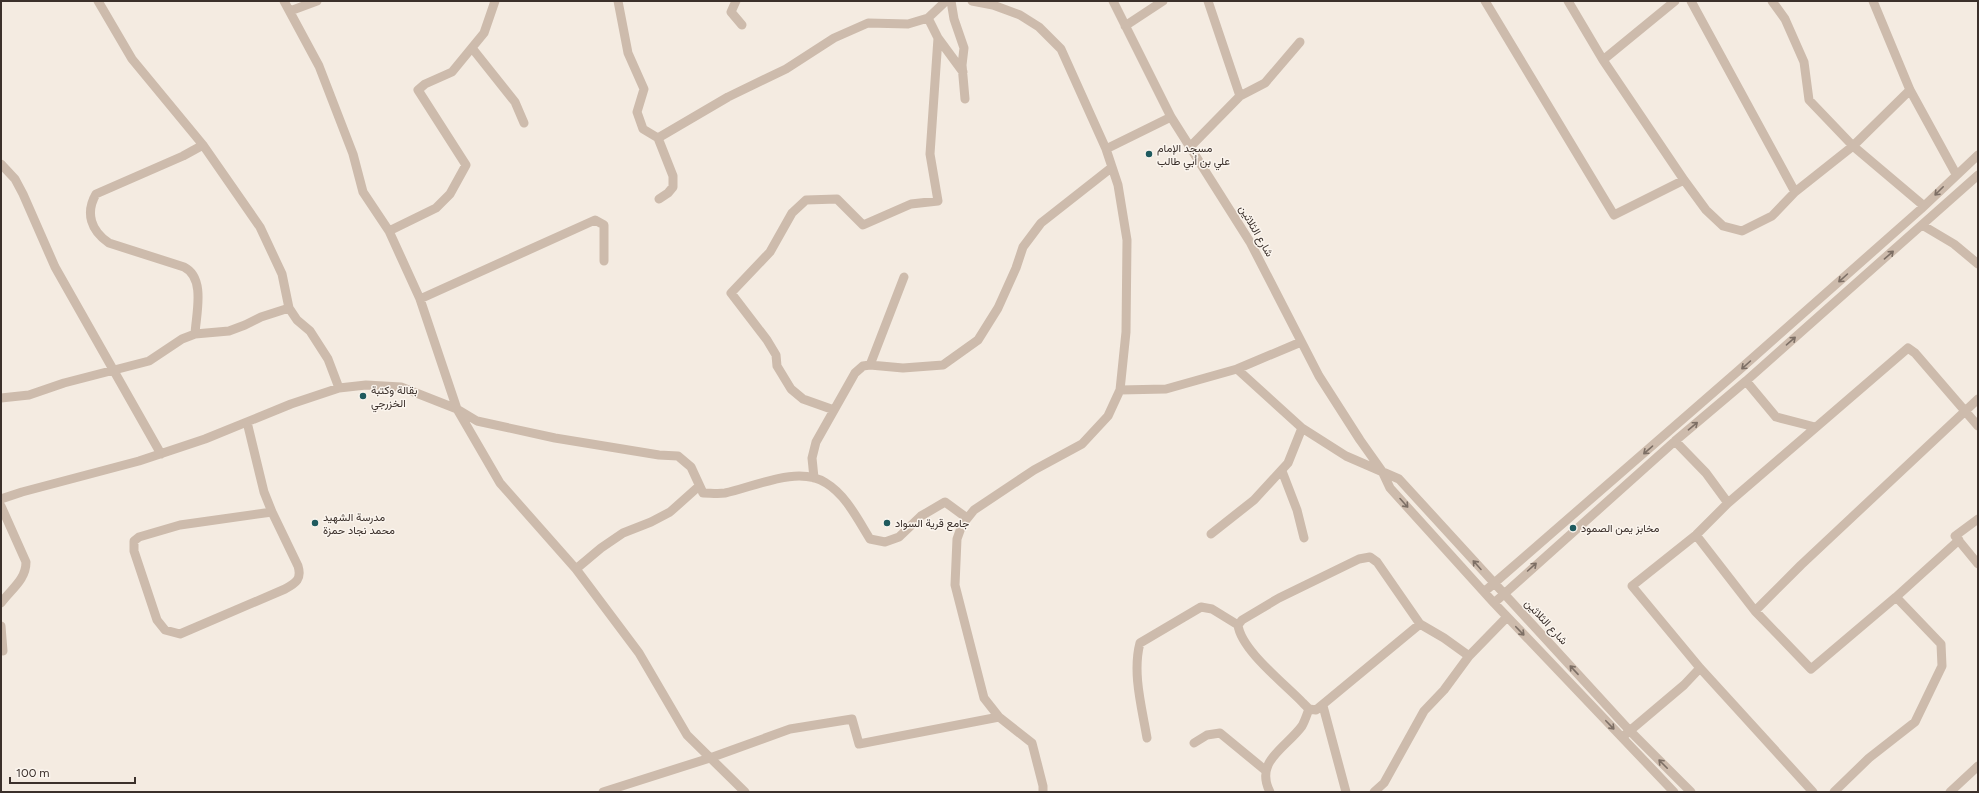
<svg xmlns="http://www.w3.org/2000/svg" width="1979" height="793" font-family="Figtree,Vazirmatn,sans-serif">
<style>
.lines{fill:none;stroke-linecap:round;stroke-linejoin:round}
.minor{stroke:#cdbbac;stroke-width:9}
.oneway{stroke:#7d6f65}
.poi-dot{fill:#1f5a5e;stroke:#fbf5ee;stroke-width:1.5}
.labels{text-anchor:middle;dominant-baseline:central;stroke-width:3;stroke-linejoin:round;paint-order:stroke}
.poi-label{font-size:11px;fill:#3b302b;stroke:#fbf5ee;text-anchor:start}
.street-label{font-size:11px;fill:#3b302b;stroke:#fbf5ee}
</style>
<rect width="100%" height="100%" fill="#f4ebe1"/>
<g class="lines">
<!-- minor -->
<path class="minor" d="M98,1l34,58 71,86 57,82 22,47 7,34 8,12 13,11 18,28 11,29
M284,1l35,65 34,88 10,38 26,39 31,68 37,110 43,74 76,86 63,84 48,82 58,57
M618,1l10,52 16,36 -7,23 6,17 15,9 15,38v11l-5,6 -9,6
M736,1l-5,11 11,13
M951,1l3,18 10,29 -2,17 3,34
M972,1l21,4 27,10 19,12 22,22 45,100 12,36 9,55 -1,92 -6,58 -12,26 -26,28 -48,26 -60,40 -12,15 -5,14 -2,46 29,113 15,19 33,26 11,43v6
M1113,1l58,116 79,125 69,134 41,64 22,31 8,17 104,115 180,189
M1208,1l32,95
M1485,1l129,214 70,-35
M1568,1l35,59 81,120 22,30 17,16 19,5 30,-15 23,-24 58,-46 57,-56
M1691,1l104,191
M1772,1l13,18 19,43 5,38 44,46 71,60
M1873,1l37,89 46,84
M290,11l27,-10
M1125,26l38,-25
M938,38l-10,-20 18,-17
M472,48l43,54 9,21
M1603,60l72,-59
M658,138l70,-41 58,-28 48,-31 34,-15 40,1 20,-6
M1190,147l50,-51 25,-13 35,-41
M1106,149l65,-32
M1,164l14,15 8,15 32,73 106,187
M1922,225l32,19 24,20
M389,231l47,-23 14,-14 16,-29 -48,-75 7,-6 27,-12 32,-39 11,-32
M420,299l175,-79 9,5v36
M195,334c1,-20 11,-56 -11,-67l-75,-24c-18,-12 -24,-30 -13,-49l87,-38 20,-11
M870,365l34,-88
M1237,369l65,59 44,28 53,23 231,252 61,61
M1746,381l30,36 39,10
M1120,390l46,-1 71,-20 64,-27
M1,398l28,-3 35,-12 85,-22 33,-22 13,-5 34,-3 16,-6 16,-8 28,-9
M834,410l-31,-11 -12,-10 -14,-23 -1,-11 -9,-15 -36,-47 39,-41 22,-39 14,-13 31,-1 26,26 48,-21 27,-3 -8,-47 8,-116 25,34
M247,422l17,70 8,20 26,54c4,13 -2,17 -13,23l-105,45 -15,-4 -8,-10 -23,-69v-10l5,-4 41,-12 92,-13
M1675,441l31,32 22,30
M1282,471l15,39 7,28
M814,478l-2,-20 4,-16 39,-69 8,-7 7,-1 33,3 40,-3 35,-25 20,-32 18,-40 7,-21 18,-24 70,-55
M1,499l21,-7 117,-31 66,-22 86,-35 48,-16 27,-3 35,2 56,22 20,12 78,17 104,17 19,1 13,11 12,26c7,0 15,1 22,0 29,-6 73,-28 101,-10 20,12 32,37 44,56l15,3 14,-5 22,-21 24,-14 22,16
M1,506l25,56c0,18 -15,27 -25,41
M1978,519l-23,17 23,28
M1211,534l43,-34 34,-37 14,-35
M1696,535l59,76 46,-46 177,-166
M576,569l25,-21 22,-15 28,-11 19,-10 28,-25
M1484,592l254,-221 183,-162 57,-54
M1494,603l181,-162 71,-60 232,-206
M1755,611l56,58 85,-72
M1420,624l-43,-62 -7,-5 -11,2 -80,39 -37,22 -4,5c3,25 47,59 65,78l6,6 7,1 104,-86 24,14 25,18
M1,626l2,25
M1323,706l23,86
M1626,734l58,-49 16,-17
M1147,738c-5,-30 -15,-65 -7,-95l61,-36 11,2 26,16
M1194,743l13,-8 13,-2 45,37
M603,792l107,-34 80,-29 62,-10 7,25 140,-27
M1270,792c-16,-31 16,-44 32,-66 3,-5 5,-12 7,-17
M1374,792l10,-9 40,-72 20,-21 25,-34 38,-39
M1813,792l-113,-124 -68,-82 64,-51 32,-32 180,-155 7,5 63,73
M1834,792l35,-34 46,-36 27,-56 -1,-22 -45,-47 63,-57
M1950,792l28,-26"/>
</g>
<!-- one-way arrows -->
<defs><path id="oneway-shaft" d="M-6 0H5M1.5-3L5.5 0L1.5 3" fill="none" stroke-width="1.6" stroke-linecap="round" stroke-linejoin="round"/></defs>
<g class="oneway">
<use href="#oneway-shaft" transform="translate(1939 191) rotate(135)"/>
<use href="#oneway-shaft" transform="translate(1889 255) rotate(-41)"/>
<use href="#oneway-shaft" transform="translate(1843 278) rotate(138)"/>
<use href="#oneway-shaft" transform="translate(1791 341) rotate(-41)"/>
<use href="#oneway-shaft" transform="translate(1746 365) rotate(138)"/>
<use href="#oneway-shaft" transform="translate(1693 426) rotate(-40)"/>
<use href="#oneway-shaft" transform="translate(1648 450) rotate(139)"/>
<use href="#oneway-shaft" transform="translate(1404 503) rotate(48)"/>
<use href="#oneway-shaft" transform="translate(1477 565) rotate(-132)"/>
<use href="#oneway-shaft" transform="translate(1532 567) rotate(-42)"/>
<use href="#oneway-shaft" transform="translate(1520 631) rotate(46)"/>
<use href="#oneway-shaft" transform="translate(1574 670) rotate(-133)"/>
<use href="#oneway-shaft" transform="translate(1610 725) rotate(46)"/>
<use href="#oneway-shaft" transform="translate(1663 764) rotate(-135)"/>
</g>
<!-- markers -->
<g class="poi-dot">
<circle cx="1149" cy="154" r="4"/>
<circle cx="363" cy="396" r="4"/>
<circle cx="315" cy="523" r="4"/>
<circle cx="887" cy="523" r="4"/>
<circle cx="1573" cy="528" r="4"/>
</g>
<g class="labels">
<!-- poi labels -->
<g class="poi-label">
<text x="1157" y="148">مسجد الإمام<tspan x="1157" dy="13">علي بن أبي طالب</tspan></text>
<text x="371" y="390">بقالة وكتبة<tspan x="371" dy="13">الخزرجي</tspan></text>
<text x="323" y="517">مدرسة الشهيد<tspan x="323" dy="13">محمد نجاد حمزة</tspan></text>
<text x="895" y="523">جامع قرية السواد</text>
<text x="1581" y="528">مخابز يمن الصمود</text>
</g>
<!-- street labels -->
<g class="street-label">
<text transform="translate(1256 231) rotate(60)">شارع الثلاثين</text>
<text transform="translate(1546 622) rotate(47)">شارع الثلاثين</text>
</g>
</g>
<!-- border -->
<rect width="1979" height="793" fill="none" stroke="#3b302b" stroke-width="4"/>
<!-- scale -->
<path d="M10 777v6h125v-6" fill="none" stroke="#3b302b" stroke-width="2"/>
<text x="16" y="777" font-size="12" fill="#3b302b" stroke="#fbf5ee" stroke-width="3" paint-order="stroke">100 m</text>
</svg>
